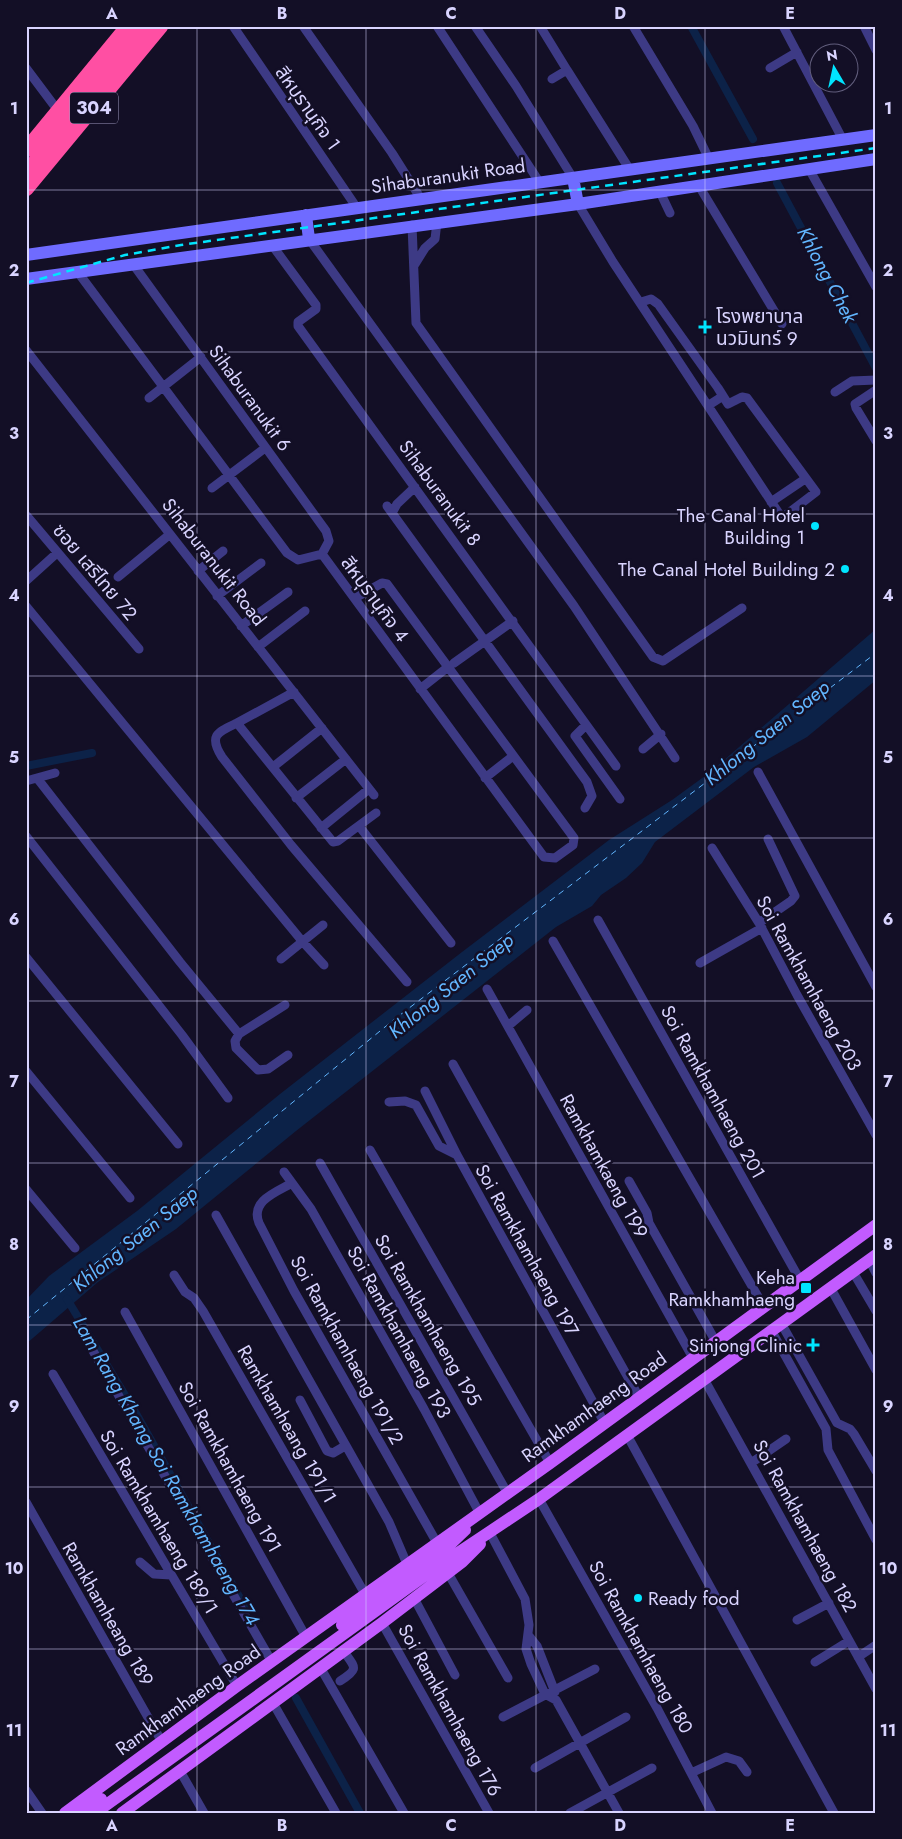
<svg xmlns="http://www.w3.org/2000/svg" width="902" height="1839" font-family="Jost,'Noto Sans Thai',sans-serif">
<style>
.water{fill:#0c2248}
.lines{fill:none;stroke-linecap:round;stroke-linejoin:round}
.canal{stroke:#0c2248;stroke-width:8}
.ferry{stroke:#62b6ff;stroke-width:1;stroke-dasharray:6 5;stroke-linecap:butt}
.street{stroke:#3d3a85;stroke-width:9}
.secondary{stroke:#6f6bff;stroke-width:12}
.primary{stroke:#c25bff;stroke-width:12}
.highway{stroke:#ff4fa3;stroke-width:15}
.rail{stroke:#00e5ff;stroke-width:2.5;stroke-dasharray:8 6;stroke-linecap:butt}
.grid{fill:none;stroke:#d9d4ff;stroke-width:1;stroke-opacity:0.55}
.poi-dot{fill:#00e5ff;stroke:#130f26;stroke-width:2}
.labels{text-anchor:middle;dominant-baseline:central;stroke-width:5;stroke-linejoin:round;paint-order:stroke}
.shield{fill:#130f26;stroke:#9e99be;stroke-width:1}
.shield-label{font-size:18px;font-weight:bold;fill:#d9d4ff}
.street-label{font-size:19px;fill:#d9d4ff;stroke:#130f26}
.poi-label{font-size:19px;fill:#d9d4ff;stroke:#130f26;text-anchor:end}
.water-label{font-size:20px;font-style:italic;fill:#62b6ff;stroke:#130f26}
.neatline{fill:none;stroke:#d9d4ff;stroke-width:2}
.grid-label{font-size:16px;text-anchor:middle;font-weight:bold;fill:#d9d4ff}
</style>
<rect width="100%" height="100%" fill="#130f26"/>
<!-- water -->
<path class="water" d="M876,629v51l-69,57 -53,30 -99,75 -13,21 -16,15 -25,17 -9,11 -36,21 -260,204 -120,98 -78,53 -72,62v-44l23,-24 88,-65 143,-117 182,-142 147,-112 63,-40 37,-27z"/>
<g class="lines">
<!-- canal -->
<path class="canal" d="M691,26l62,113
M777,183l99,185
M26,766l66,-13
M67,1299l67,111 111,197
M296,1698l64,115"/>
<!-- ferry -->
<path class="ferry" d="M26,1320l370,-302 480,-365"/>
<!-- street -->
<path class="street" d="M233,26l124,182
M303,26l89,127 29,46
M437,26l103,157
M475,26l41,60 57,92
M540,26l27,44
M633,26l60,100 16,33
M783,26l60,114
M864,26l12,24
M26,68l33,44
M770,68l27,-16
M552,79l15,-9 63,100
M809,169l67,118
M699,186l83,138
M660,192l10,21
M578,204l35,58 169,256 34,-26 -69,-94 -5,-1 -14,7 -5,-8
M412,225l4,98 237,334 10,4 79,-53
M309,239l265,367 101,152
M272,245l44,60v4l-18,13v4l318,440
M133,264l193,267 3,10 -7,13
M415,264l10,-16 10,-9 2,-17
M77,271l210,282 11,7 24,-6 222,303 11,1 18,-13 1,-7 -187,-254 -5,-1 -27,15
M641,302l10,-3 7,5 60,84 5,8 -14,9
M26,350l348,445
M876,390l-21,14 1,4 20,33
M835,392l17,-11 24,-1
M149,398l52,-41
M212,488l53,-40
M771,502l34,-23
M387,506l200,276 5,14 -7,12
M392,513l5,-9 18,-17
M26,515l113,134
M198,571l25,-20
M118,577l51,-42
M26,581l31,-28
M217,596l44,-33
M26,606l276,335 22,24
M241,626l47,-34
M258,647l47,-36
M454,663l59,-42
M420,689l28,-22
M294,692l-57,31 96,119 5,-1 38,-28
M237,723c-19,9 -29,12 -15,34l69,88 116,137
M586,725l-11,11 45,63
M643,749l18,-15
M273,767l49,-39
M758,772l118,215
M37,778l143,184 59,72 46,-29
M485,778l28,-22
M26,781l29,-8
M296,798l50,-39
M359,826l92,117
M321,828l48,-39
M26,836l156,199 46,63
M712,848l47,75 38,72 79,140
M598,920l202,360
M759,923l32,-22 4,-5 -27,-57
M553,941l211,366
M26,957l152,187
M281,959l42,-34
M700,963l62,-35
M487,989l206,369
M508,1026l19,-16
M239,1034l-4,7 1,7 22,22 10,-1 20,-14
M453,1064l186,333
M26,1071l104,127
M425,1091l32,64 147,267
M389,1102l16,-1 11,4 23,41 18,9
M370,1150l180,313
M320,1163l188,331
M284,1172l27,37 113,200 56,105
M629,1181l18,32 2,10 67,119
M292,1183c-16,9 -42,18 -33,40l35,68 143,252
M26,1189l49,59
M216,1215l173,307 18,42
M869,1260l7,13
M853,1272l23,39
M174,1275l11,17 9,6 9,13 162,283
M830,1287l46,83
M125,1312l181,325
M781,1323l56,100 13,6 4,5 22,37
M771,1330l55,99 2,21 48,90
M89,1344l183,318
M53,1374l184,312
M704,1379l172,310
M300,1400l27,51 6,2 12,-7
M627,1435l207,378
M751,1463l35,-24
M539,1499l118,209 55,105
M26,1502l136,240
M490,1533l35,66 4,26 -3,24 5,15 14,30 11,6 63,113
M140,1562l14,12 17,1
M448,1573l60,105
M414,1598l41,77
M797,1620l32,-17
M382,1623l107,190
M529,1636l8,10 18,46
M858,1657l18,-12
M815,1662l34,-21
M320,1667l84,146
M340,1681c20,-13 15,-13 3,-31
M273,1703l63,110
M503,1717l92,-48
M535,1768l91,-51
M180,1771l24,42
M691,1773l35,-16 13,4 8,11
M26,1790l16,23
M570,1813l82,-45"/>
<!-- secondary -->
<path class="secondary" d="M573,178l5,26
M306,215l3,24
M26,255l850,-120
M26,279l552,-75 298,-45"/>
<!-- primary -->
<path class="primary" d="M342,1625l99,-72 24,-23
M65,1813l172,-127 313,-223 326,-238
M83,1813l18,-14
M95,1813l336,-242 108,-72 337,-244
M122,1813l260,-190 80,-61 18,-18"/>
<!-- highway -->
<path class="highway" d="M26,150l102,-124
M26,173l120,-147
M26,189l135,-163"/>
<!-- rail -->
<path class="rail" d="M26,283l99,-28 56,-10 695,-97"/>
</g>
<!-- grid -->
<path class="grid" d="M197,26v1787M366,26v1787M536,26v1787M705,26v1787M26,190h850M26,352h850M26,514h850M26,676h850M26,838h850M26,1001h850M26,1163h850M26,1325h850M26,1487h850M26,1649h850"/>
<!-- markers -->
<g class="poi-dot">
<path d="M702.5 319.5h5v5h5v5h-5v5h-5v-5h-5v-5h5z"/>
<circle cx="815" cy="526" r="5"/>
<circle cx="845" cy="569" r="5"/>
<rect x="800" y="1282" width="12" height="12" rx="2.5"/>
<path d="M810.5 1337.5h5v5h5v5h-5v5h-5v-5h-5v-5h5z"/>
<circle cx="638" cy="1598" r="5"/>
</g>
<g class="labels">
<!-- shield labels -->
<rect class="shield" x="70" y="92.5" width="48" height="31" rx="4"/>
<g class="shield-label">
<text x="94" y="108">304</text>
</g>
<!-- street labels -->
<g class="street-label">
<text transform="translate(308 108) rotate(55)">สีหบุรานุกิจ 1</text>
<text transform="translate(448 176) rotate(-8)">Sihaburanukit Road</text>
<text transform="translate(250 398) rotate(54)">Sihaburanukit 6</text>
<text transform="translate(440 493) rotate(54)">Sihaburanukit 8</text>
<text transform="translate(214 562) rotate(52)">Sihaburanukit Road</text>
<text transform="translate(95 572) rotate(50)">ซอย เสรีไทย 72</text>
<text transform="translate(375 599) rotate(54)">สีหบุรานุกิจ 4</text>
<text transform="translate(809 983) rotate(61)">Soi Ramkhamhaeng 203</text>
<text transform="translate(713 1092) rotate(61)">Soi Ramkhamhaeng 201</text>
<text transform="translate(604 1166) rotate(61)">Ramkhamkaeng 199</text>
<text transform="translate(527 1250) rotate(61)">Soi Ramkhamhaeng 197</text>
<text transform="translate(428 1320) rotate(60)">Soi Ramkhamhaeng 195</text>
<text transform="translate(399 1332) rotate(61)">Soi Ramkhamhaeng 193</text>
<text transform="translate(347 1350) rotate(61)">Soi Ramkhamhaeng 191/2</text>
<text transform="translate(594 1407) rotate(-36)">Ramkhamhaeng Road</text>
<text transform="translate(287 1424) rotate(60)">Ramkhamheang 191/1</text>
<text transform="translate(230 1467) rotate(61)">Soi Ramkhamhaeng 191</text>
<text transform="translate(159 1522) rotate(59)">Soi Ramkhamhaeng 189/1</text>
<text transform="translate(805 1526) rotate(61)">Soi Ramkhamhaeng 182</text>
<text transform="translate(108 1614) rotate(60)">Ramkhamheang 189</text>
<text transform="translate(641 1647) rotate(61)">Soi Ramkhamhaeng 180</text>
<text transform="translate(188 1700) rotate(-36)">Ramkhamhaeng Road</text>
<text transform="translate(450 1710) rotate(61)">Soi Ramkhamhaeng 176</text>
</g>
<!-- poi labels -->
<g class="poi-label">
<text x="716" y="316" text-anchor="start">โรงพยาบาล<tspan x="716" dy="22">นวมินทร์ 9</tspan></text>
<text x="805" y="515">The Canal Hotel<tspan x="805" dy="22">Building 1</tspan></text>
<text x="835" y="569">The Canal Hotel Building 2</text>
<text x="795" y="1277">Keha<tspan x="795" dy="22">Ramkhamhaeng</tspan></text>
<text x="802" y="1345">Sinjong Clinic</text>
<text x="648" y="1598" text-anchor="start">Ready food</text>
</g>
<!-- water labels -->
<g class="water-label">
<text transform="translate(827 275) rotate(62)">Khlong Chek</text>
<text transform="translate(767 733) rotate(-39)">Khlong Saen Saep</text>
<text transform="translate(451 986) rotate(-39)">Khlong Saen Saep</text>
<text transform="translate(135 1239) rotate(-39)">Khlong Saen Saep</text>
<text transform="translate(166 1471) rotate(60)">Lam Rang Khang Soi Ramkhamhaeng 174</text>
</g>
</g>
<!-- border -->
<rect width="902" height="1839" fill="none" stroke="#130f26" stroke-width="55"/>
<!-- north arrow -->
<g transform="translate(834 68) rotate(351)"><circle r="24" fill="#130f26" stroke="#625e7d"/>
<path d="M0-4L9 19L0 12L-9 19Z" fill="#00e5ff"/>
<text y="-8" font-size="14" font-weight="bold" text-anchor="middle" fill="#d9d4ff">N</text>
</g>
<rect x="28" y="28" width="846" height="1784" class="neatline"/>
<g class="grid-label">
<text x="112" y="19">A</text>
<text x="282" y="19">B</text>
<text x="451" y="19">C</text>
<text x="620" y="19">D</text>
<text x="790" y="19">E</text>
<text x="14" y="114">1</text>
<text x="888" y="114">1</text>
<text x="14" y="276">2</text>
<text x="888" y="276">2</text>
<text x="14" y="439">3</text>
<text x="888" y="439">3</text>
<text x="14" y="601">4</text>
<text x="888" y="601">4</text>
<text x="14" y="763">5</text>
<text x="888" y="763">5</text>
<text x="14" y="925">6</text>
<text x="888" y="925">6</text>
<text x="14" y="1087">7</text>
<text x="888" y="1087">7</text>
<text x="14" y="1250">8</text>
<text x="888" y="1250">8</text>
<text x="14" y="1412">9</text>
<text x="888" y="1412">9</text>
<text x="14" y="1574">10</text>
<text x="888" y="1574">10</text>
<text x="14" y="1736">11</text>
<text x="888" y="1736">11</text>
<text x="112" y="1831">A</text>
<text x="282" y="1831">B</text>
<text x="451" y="1831">C</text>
<text x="620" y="1831">D</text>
<text x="790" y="1831">E</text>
</g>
</svg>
